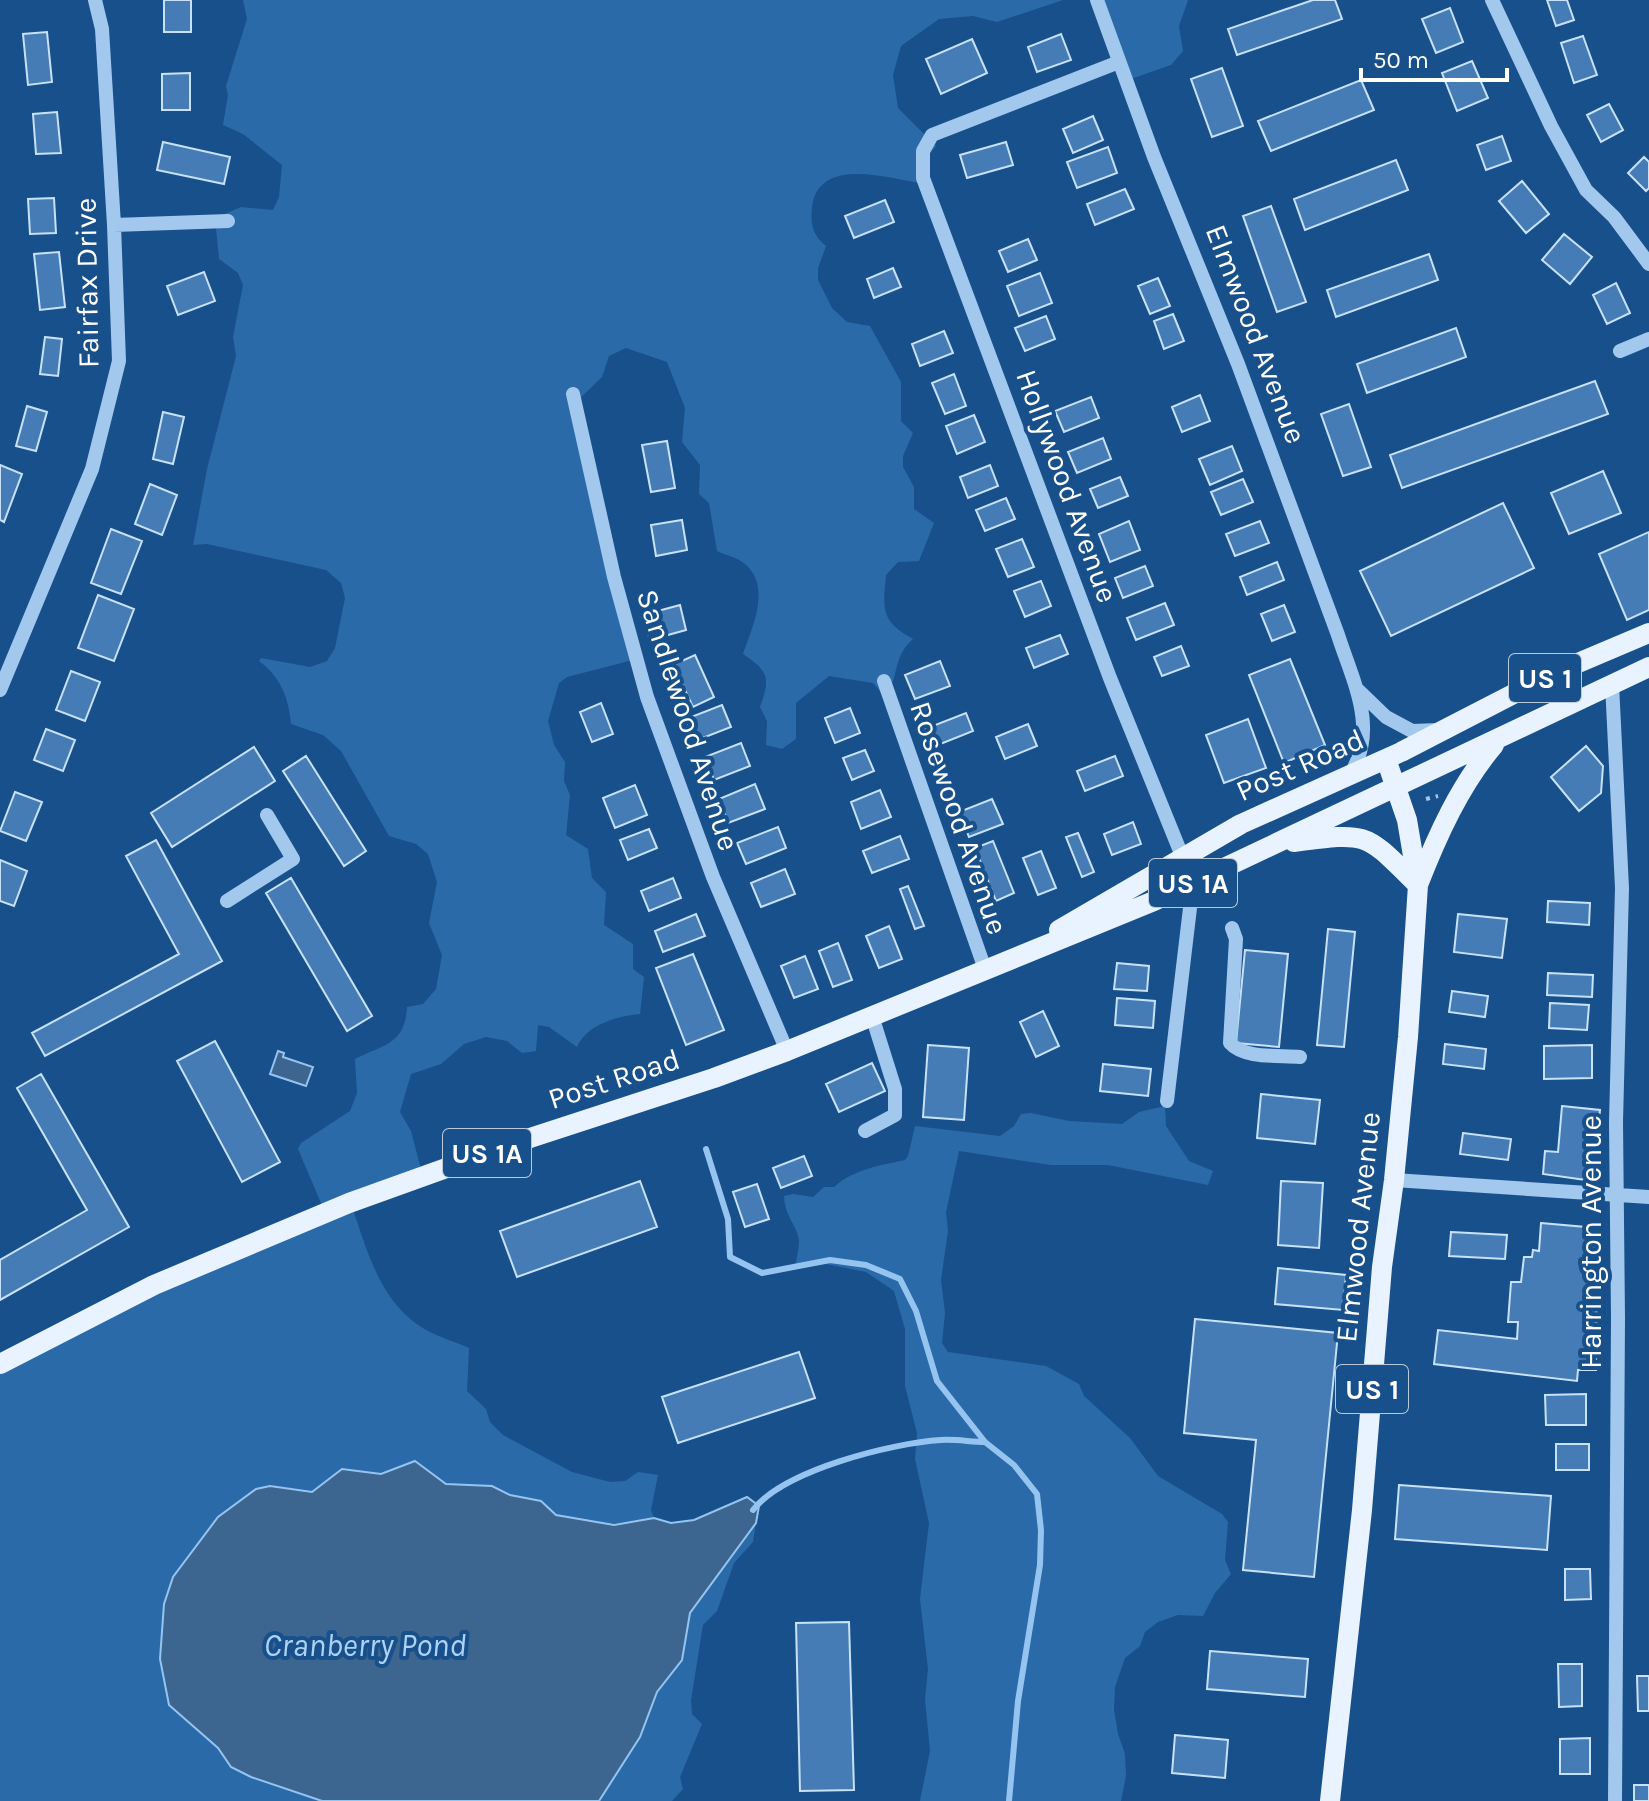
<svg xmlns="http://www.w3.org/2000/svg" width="1649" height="1801" font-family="Karla,sans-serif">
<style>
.green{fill:#2b6aa9}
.water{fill:#3c658f;stroke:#95c4f0;stroke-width:2}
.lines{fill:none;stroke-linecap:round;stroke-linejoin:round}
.stream{stroke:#95c4f0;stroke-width:6}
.building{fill:#457cb5;stroke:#c8e1fa;stroke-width:2}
.path{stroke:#a2c8ee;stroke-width:4;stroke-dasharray:4 6;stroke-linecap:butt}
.minor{stroke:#a2c8ee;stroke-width:14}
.major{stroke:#e9f3ff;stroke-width:20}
.labels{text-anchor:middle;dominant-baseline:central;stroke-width:8;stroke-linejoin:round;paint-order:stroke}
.shield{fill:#18508b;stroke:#bacadc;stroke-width:2}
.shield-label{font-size:28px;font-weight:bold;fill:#fff}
.street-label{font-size:30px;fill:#fff;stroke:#18508b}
.water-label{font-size:32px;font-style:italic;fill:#aed2f5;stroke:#18508b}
</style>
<rect width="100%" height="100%" fill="#18508b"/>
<!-- green -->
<path class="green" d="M243,0h820l-66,22 -24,-6 -34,3 -38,27 -8,29 5,33 38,38 -15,19 4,19c-35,-5 -106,-29 -113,23 -2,17 1,29 14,39l-8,22v12l14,28 15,14 23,4 31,56v39l12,12 -10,23v11l11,20v22l20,14 -15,38 -21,1 -12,13c-3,34 -6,46 27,64 -22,19 -13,42 -29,57l-11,-13 -44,-7 -33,27v36l-14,10 -16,-4 1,-24 -7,-14c11,-30 8,-36 -17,-53 9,-26 29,-67 2,-90 -6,-6 -20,-9 -28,-13l-8,-48 -10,-9 1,-29 -18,-23 3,-34 -18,-46 -41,-14 -17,8 -7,21 -27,26 58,257 -66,17 -8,6 -11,38 6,24 11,17 -1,19 6,14 -4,40 22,14 4,29 14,14 -2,33 29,19v25l11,8 -4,37c-23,2 -54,11 -63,33l-28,-20 -11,-2 -2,26 -14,2 -15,-12 -21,-4 -22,7 -23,20 -30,10 -11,38 11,19 12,46 -72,27c17,48 29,101 77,127 13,7 28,11 41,17l-2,43 19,18 4,13 13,13 69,37 38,10 15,-1 13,-9 20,3 -7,35 3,8 -43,6 -345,258 59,19h-325v-436l324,-155 -26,-61 3,-6 49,-32 7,-18 -2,-34c30,-15 50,-15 52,-52l16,-3 13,-15 6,-34 -13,-32 8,-41 -9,-28 -12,-10 -27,-8 -48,-85 -18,-16 -32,-11c-2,-26 -11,-48 -32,-63l2,-3 49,9 17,-6 8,-13 10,-50 -4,-15 -15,-13 -119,-26 -14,1 14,-76 29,-113 -3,-19 10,-52 -5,-12 -19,-14 -4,-41 26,-11 32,3 6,-13 3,-32 -39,-31 -20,-9 5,-30 -2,-9 21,-67z
M1094,0h94l-9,26 4,25 -12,14 -43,15z
M1165,1106l1,20 23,35 24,10 -5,14 -100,-20h-57l-92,-14 -13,61 2,19 -7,49 4,33 -3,30 6,9 98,14 33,18 5,12 46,42 28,38 64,38 6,8 -3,38 6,14 -16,19 -12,23 -25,-1 -20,7 -13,10 -5,14 -15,12 -10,29 -1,23 4,24 7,20 1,22 -5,25h-201l10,-50 -5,-52 3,-30 -8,-70 9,-76 -14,-64 2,-26 -12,-47v-57l-11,-38 -28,-19 -40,-8 -31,5c1,-9 4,-19 4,-28 -1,-15 -14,-23 -15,-45l9,-2 20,3 11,-10h10c18,-17 47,-22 71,-27l3,-4 7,-30 85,10 14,-10 7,-12 10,-1 38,8 53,3 17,-12z
M756,1523l-3,19 -19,21 -17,48 -14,14 -12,75 1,14 10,10 -22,53 3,12 -11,12h-76l96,-199 39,-43z"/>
<!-- water -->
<path class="water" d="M278,1051l6,2 -1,4 30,10 -7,19 -36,-12z
M415,1461l31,23 46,2 18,9 31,6 15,14 58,10 40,-7 17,5 23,-3 53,-23 12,9 -3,17 -66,90 -8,47 -25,32 -17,45 -41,64h-277l-71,-24 -20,-10 -13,-19 -49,-43 -9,-46 4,-55 9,-27 45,-60 38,-28 14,-3 42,6 30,-23 39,5z"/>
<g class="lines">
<!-- stream -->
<path class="stream" d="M706,1149l22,70 2,38 32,16 68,-13 36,5 34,14 16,32 21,70 48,61 29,23 23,29 4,36 -1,35 -22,136 -9,100
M753,1510c31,-40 139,-67 188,-70 15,-1 30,2 44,2"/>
</g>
<!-- building -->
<path class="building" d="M164,0h27v32h-27z
M1313,0h22l7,19 -105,36 -9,-26z
M1547,0h20l7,20 -18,6z
M1450,8l13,34 -27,11 -14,-34z
M47,32l5,50 -24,3 -5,-51z
M1061,34l10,26 -34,12 -9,-25z
M1583,36l14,39 -23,8 -13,-40z
M972,39l15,34 -46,21 -15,-35z
M1472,61l16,37 -31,13 -15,-38z
M1222,68l21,58 -31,11 -21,-58z
M190,73v37h-28v-36z
M1361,80l13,30 -103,41 -13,-30z
M1609,104l14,26 -22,12 -14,-27z
M57,112l4,41 -25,1 -3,-40z
M1093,116l10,24 -30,13 -10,-24z
M1502,136l9,25 -25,9 -9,-25z
M163,142l67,15 -6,27 -67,-14z
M1006,142l7,23 -46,13 -7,-23z
M1108,147l9,26 -40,15 -10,-26z
M1644,157l5,5v26l-3,3 -18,-18z
M1396,160l12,30 -103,40 -11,-31z
M1522,181l27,33 -23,19 -27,-32z
M1125,189l9,20 -39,16 -8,-21z
M54,198l2,35 -26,1 -2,-35z
M885,200l9,22 -40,16 -9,-22z
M1271,206l35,96 -29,10 -34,-96z
M1564,234l28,23 -22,27 -28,-24z
M1028,239l9,21 -29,12 -9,-21z
M59,252l6,55 -25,3 -6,-56z
M1429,254l9,26 -102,37 -9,-27z
M893,268l8,19 -27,11 -7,-19z
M204,272l11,29 -37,14 -11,-29z
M1040,273l12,30 -33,13 -12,-30z
M1158,278l12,28 -20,8 -12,-28z
M1616,283l14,30 -23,11 -14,-29z
M1173,314l11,27 -20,8 -10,-28z
M1046,316l9,23 -30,12 -10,-23z
M1456,328l10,29 -99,36 -10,-29z
M944,331l9,22 -33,13 -8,-22z
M45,337l17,2 -4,37 -18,-2z
M954,374l12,32 -21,8 -13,-31z
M1595,381l13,33 -206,74 -12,-33z
M1200,395l10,26 -28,11 -10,-25z
M1091,397l8,21 -35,14 -9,-21z
M1349,404l22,63 -28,9 -22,-62z
M27,406l20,6 -11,39 -20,-5z
M163,412l21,5 -11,47 -20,-5z
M974,415l11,27 -28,12 -11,-28z
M1103,438l8,21 -34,14 -9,-21z
M667,441l8,47 -24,4 -9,-47z
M1232,446l10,25 -32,14 -11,-26z
M0,465l22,9 -18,48 -4,-2z
M990,465l8,21 -30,12 -8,-21z
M1603,471l18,42 -52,21 -18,-41z
M1120,477l8,19 -30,12 -8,-19z
M1243,479l10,23 -32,13 -10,-23z
M150,484l27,11 -15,40 -27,-11z
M1006,498l9,21 -30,12 -9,-21z
M1503,503l31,65 -143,68 -31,-65z
M682,520l5,30 -31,6 -5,-31z
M1129,521l11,29 -30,12 -11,-28z
M1260,521l9,22 -34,13 -9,-22z
M111,529l31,12 -21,53 -30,-11z
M1649,532v78l-22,10 -28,-66z
M1022,539l12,28 -26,10 -12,-28z
M1277,562l7,18 -37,15 -7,-18z
M1145,566l8,20 -30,12 -8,-20z
M1041,581l10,25 -26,11 -11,-26z
M98,595l36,14 -20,52 -36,-13z
M1165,603l9,22 -38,15 -9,-22z
M680,605l6,25 -36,10 -7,-25z
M1284,605l11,27 -23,9 -11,-27z
M1060,635l8,19 -34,14 -8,-20z
M1181,646l8,20 -27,10 -8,-19z
M695,655l19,42 -21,10 -20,-42z
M1290,659l35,86 -41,18 -35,-88z
M940,661l10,25 -35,13 -10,-24z
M71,671l29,11 -15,39 -29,-11z
M601,703l12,31 -21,8 -12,-30z
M722,705l9,22 -36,14 -9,-22z
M850,708l10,25 -25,10 -10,-25z
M966,713l7,18 -40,16 -8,-18z
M1248,719l18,49 -42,15 -18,-48z
M1028,724l9,22 -32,13 -9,-22z
M46,729l29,11 -12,31 -29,-11z
M741,743l9,23 -36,14 -9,-23z
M1586,746l17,20 -2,27 -22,18 -28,-34z
M254,747l21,34 -103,66 -21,-34z
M865,750l9,21 -22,9 -9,-22z
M306,756l60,95 -22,15 -61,-95z
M1115,756l8,20 -38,15 -8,-20z
M755,784l10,25 -37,14 -9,-24z
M635,785l12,30 -32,13 -12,-30z
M880,790l11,27 -30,12 -10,-27z
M15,792l27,10 -16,39 -26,-10z
M992,799l11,25 -34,13 -10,-25z
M1133,822l8,22 -29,11 -8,-21z
M778,827l8,21 -40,16 -9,-21z
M649,829l8,19 -29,12 -8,-20z
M1078,833l16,39 -12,5 -16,-40z
M900,836l9,23 -37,14 -9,-22z
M156,840l66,121 -177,95 -13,-23 147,-79 -53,-98z
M993,841l21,52 -18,8 -21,-53z
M1041,851l15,37 -18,7 -15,-37z
M0,860l27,11 -13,35 -14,-5z
M785,869l10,25 -34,13 -10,-24z
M291,878l81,138 -25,15 -81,-138z
M673,878l8,20 -32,13 -8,-20z
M908,886l16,40 -9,3 -15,-40z
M1548,901l42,2 -1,22 -42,-3z
M696,914l9,22 -42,16 -8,-21z
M1458,914l49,5 -5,39 -48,-6z
M889,926l13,33 -23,9 -13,-32z
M1328,929l27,3 -11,115 -27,-2z
M838,943l14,37 -19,7 -14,-36z
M1245,950l43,4 -9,93 -43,-4z
M693,954l31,76 -38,15 -30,-77z
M805,956l13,33 -24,9 -13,-32z
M1117,963l32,3 -2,25 -33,-2z
M1548,973l45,2 -1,22 -45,-2z
M1452,991l36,5 -3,21 -36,-5z
M1117,998l38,3 -2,27 -38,-3z
M1550,1003l39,2 -2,25 -38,-2z
M1043,1011l16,35 -23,11 -16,-35z
M215,1041l65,121 -38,20 -65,-121z
M1445,1044l41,5 -2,20 -41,-5z
M928,1045l41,3 -5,72 -41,-3z
M1592,1045v33l-48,1v-33z
M872,1063l13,28 -46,21 -13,-28z
M1103,1064l48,5 -3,27 -48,-5z
M41,1074l88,153 -129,73v-40l87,-50 -70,-122z
M1261,1094l59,6 -5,44 -58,-6z
M1562,1106l38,4 -7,71 -50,-7 2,-23 13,1z
M1463,1133l48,6 -3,21 -48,-6z
M804,1156l8,20 -31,12 -8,-20z
M640,1181l17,46 -140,50 -17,-46z
M1281,1181l42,2 -4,65 -41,-3z
M757,1184l12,35 -24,8 -12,-35z
M1541,1223l56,5 -1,142h-18l-1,11 -143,-17 4,-34 79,9 1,-17h-10l3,-40h10l3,-25h8l1,-7 6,1z
M1451,1232l56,3 -2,24 -56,-3z
M1278,1268l68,7 -3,35 -68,-6z
M1195,1319l143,14 -24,244 -71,-7 13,-130 -72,-7z
M799,1352l16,46 -137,45 -16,-46z
M1586,1394v31h-40l-1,-30z
M1556,1444h33v26h-33z
M1399,1485l152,11 -4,54 -152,-11z
M1565,1569h25l1,30 -26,1z
M849,1622l5,168 -54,1 -4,-168z
M1210,1651l98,8 -3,38 -98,-8z
M1558,1664h24v42l-23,1z
M1637,1676h12v35h-11z
M1175,1735l53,5 -3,38 -53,-5z
M1590,1738v36h-30v-35z
M1634,1785h15v16h-15z"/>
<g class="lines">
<!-- path -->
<path class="path" d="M1426,799l12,-3"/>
<!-- minor -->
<path class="minor" d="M1097,0l57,157 84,207 100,271c15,47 41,93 12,140
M1492,0l59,126 35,64 28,27 35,47
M1119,62l-187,73 -9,16v27l187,500 83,205 -26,218
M114,225l114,-4
M1620,351l29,-12
M573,394l41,183 33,120 66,180 74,174
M884,681l102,291
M1612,684l10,204 -6,234 2,196 -3,483
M0,690l92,-221 27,-108 -5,-136 -12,-196 -7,-29
M1358,690l28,27 26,14 27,-1
M227,901l66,-42 -26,-44
M1232,928l4,11 -6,104c14,16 49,12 70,14
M865,1131l30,-16v-26l-23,-73
M1394,1180l255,17"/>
<!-- major -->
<path class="major" d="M1294,842c76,-10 70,-10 124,43
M1418,885c19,-49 42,-100 76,-140
M1059,930l182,-106 160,-72 151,-78 97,-41
M0,1364l154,-79 195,-82 181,-65 184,-60 73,-27 367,-150 495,-234
M1330,1801l32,-291 20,-243 12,-87 14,-143 10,-152 -11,-65 -21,-61"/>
</g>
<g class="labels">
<!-- shield labels -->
<g class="shield">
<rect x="1509" y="654" width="72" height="48" rx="6"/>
<rect x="1149" y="859" width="88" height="48" rx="6"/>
<rect x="443" y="1129" width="88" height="48" rx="6"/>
<rect x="1336" y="1365" width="72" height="48" rx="6"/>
</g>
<g class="shield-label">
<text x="1545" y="678">US 1</text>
<text x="1193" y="883">US 1A</text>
<text x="487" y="1153">US 1A</text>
<text x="1372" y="1389">US 1</text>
</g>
<!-- street labels -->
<g class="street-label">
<text transform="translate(87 283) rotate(-91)">Fairfax Drive</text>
<text transform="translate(1256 334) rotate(69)">Elmwood Avenue</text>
<text transform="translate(1067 486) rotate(70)">Hollywood Avenue</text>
<text transform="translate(688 720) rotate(72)">Sandlewood Avenue</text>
<text transform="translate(1300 765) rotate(-24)">Post Road</text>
<text transform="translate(959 818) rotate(71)">Rosewood Avenue</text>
<text transform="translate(614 1079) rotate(-18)">Post Road</text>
<text transform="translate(1358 1227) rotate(-84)">Elmwood Avenue</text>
<text transform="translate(1591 1242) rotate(-90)">Harrington Avenue</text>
</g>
<!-- water labels -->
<g class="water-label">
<text x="365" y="1645">Cranberry Pond</text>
</g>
</g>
<!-- scale -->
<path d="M1361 68v12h146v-12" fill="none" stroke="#ffffff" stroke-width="4"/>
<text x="1373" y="68" font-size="24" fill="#ffffff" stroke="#18508b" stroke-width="6" paint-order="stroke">50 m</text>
</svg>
